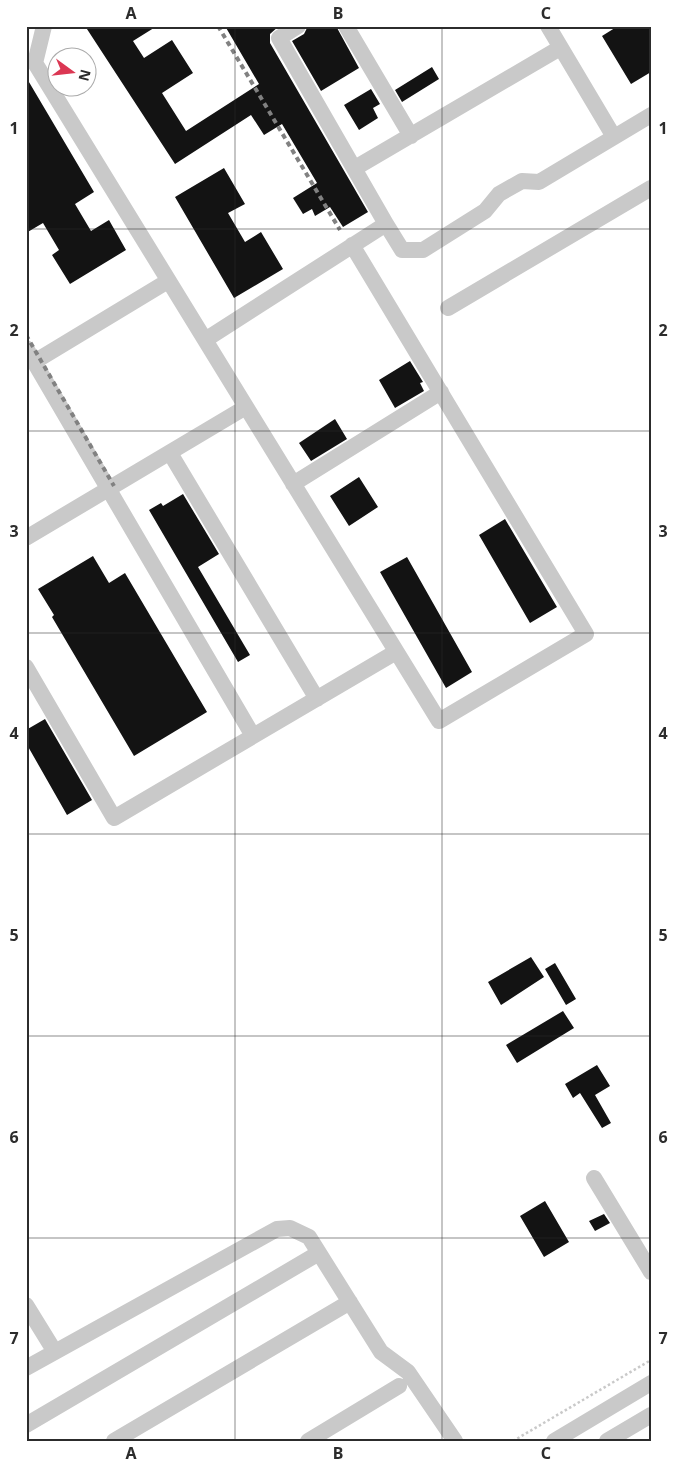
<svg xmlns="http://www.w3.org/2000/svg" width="677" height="1467" font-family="'Noto Sans',sans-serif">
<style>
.building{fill:#131313}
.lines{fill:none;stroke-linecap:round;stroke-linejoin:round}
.path{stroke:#c9c9c9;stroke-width:2.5;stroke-dasharray:2.5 2.5;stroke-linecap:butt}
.minor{stroke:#c9c9c9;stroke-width:16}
.rail{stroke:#818181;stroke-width:4;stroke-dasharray:5 4;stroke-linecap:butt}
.grid{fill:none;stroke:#2c2c2c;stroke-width:1;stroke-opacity:0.55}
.neatline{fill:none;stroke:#2c2c2c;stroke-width:2}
.grid-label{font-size:16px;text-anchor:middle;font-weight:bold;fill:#2c2c2c}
</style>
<rect width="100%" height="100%" fill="#fff"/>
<!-- building -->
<path class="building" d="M85,26h72l-24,15 11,17 28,-18 21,33 -31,20 24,38 73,-47 -34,-58h54l-9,8v9l98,169 -25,15 -13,-20 -15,9 -3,-7 -9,5 -10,-16 24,-15 -35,-59 -18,11 -13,-20 -76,49z
M308,26h28l23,42 -38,23 -29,-50 12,-7z
M618,26h33v46l-20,12 -29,-48z
M432,67l7,12 -37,23 -7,-12z
M26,77l68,115 -19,12 16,27 18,-11 17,30 -56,34 -18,-29 7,-5 -16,-27 -17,10z
M371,89l9,15 -7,4 5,10 -19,12 -15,-25z
M224,168l21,36 -17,9 17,29 16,-10 22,37 -49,29 -59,-101z
M410,361l13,21 -3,1 4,8 -29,17 -16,-28z
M335,419l12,20 -36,22 -12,-18z
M359,477l19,30 -29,19 -19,-30z
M183,494l36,60 -21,13 52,88 -12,7 -89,-152 12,-7 2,3z
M505,519l52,88 -27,16 -51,-88z
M93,556l16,27 16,-10 82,139 -73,44 -82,-139 2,-2 -16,-26z
M407,557l65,115 -26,16 -66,-116z
M45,719l47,81 -25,15 -41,-72v-13z
M531,957l13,20 -43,28 -13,-23z
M555,963l21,36 -10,6 -21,-36z
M563,1011l11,17 -57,35 -11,-18z
M597,1065l13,21 -15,9 16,28 -9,5 -22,-35 -7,5 -8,-14z
M545,1201l24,41 -25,15 -24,-41z
M604,1214l6,9 -15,8 -6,-10z"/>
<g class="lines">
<!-- path -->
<path class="path" d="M513,1441l138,-81"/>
<!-- minor -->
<path class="minor" d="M44,26l-9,37 404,658 147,-87 -234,-389
M298,26l-19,12 107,186
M346,26l65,110
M548,26l66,111
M355,168l205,-120
M448,308l203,-120
M205,340l181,-116 16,26h21l62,-39 14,-17 23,-13 17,1 112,-67
M26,348l227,388
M34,362l134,-81
M170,453l147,246
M293,484l148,-92
M26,538l220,-131
M26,667l88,151 282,-166
M594,1178l57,94
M26,1305l29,47
M26,1368l251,-139 13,-1 19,9 72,115 27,20 47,69
M26,1425l293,-172
M114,1441l236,-139
M308,1441l91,-55
M554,1441l97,-58
M607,1441l44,-26"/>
<!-- rail -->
<path class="rail" d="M218,26l122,204
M26,335l88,151"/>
</g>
<!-- grid -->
<path class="grid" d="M235,26v1415M442,26v1415M26,229h625M26,431h625M26,633h625M26,834h625M26,1036h625M26,1238h625"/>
<!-- border -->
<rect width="677" height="1467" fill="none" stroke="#ffffff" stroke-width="55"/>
<!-- north arrow -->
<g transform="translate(72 72) rotate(105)"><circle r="24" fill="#ffffff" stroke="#ababab"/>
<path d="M0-4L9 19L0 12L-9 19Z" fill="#db3753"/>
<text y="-8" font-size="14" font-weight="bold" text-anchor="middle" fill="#2c2c2c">N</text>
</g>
<rect x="28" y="28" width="622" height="1412" class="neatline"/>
<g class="grid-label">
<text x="131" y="19">A</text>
<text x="338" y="19">B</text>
<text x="546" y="19">C</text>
<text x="14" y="134">1</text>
<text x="663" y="134">1</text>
<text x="14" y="336">2</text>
<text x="663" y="336">2</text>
<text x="14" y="537">3</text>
<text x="663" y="537">3</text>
<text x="14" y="739">4</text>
<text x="663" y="739">4</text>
<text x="14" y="941">5</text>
<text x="663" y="941">5</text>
<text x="14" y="1143">6</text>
<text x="663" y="1143">6</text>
<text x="14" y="1344">7</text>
<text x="663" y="1344">7</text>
<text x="131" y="1459">A</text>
<text x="338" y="1459">B</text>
<text x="546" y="1459">C</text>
</g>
</svg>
